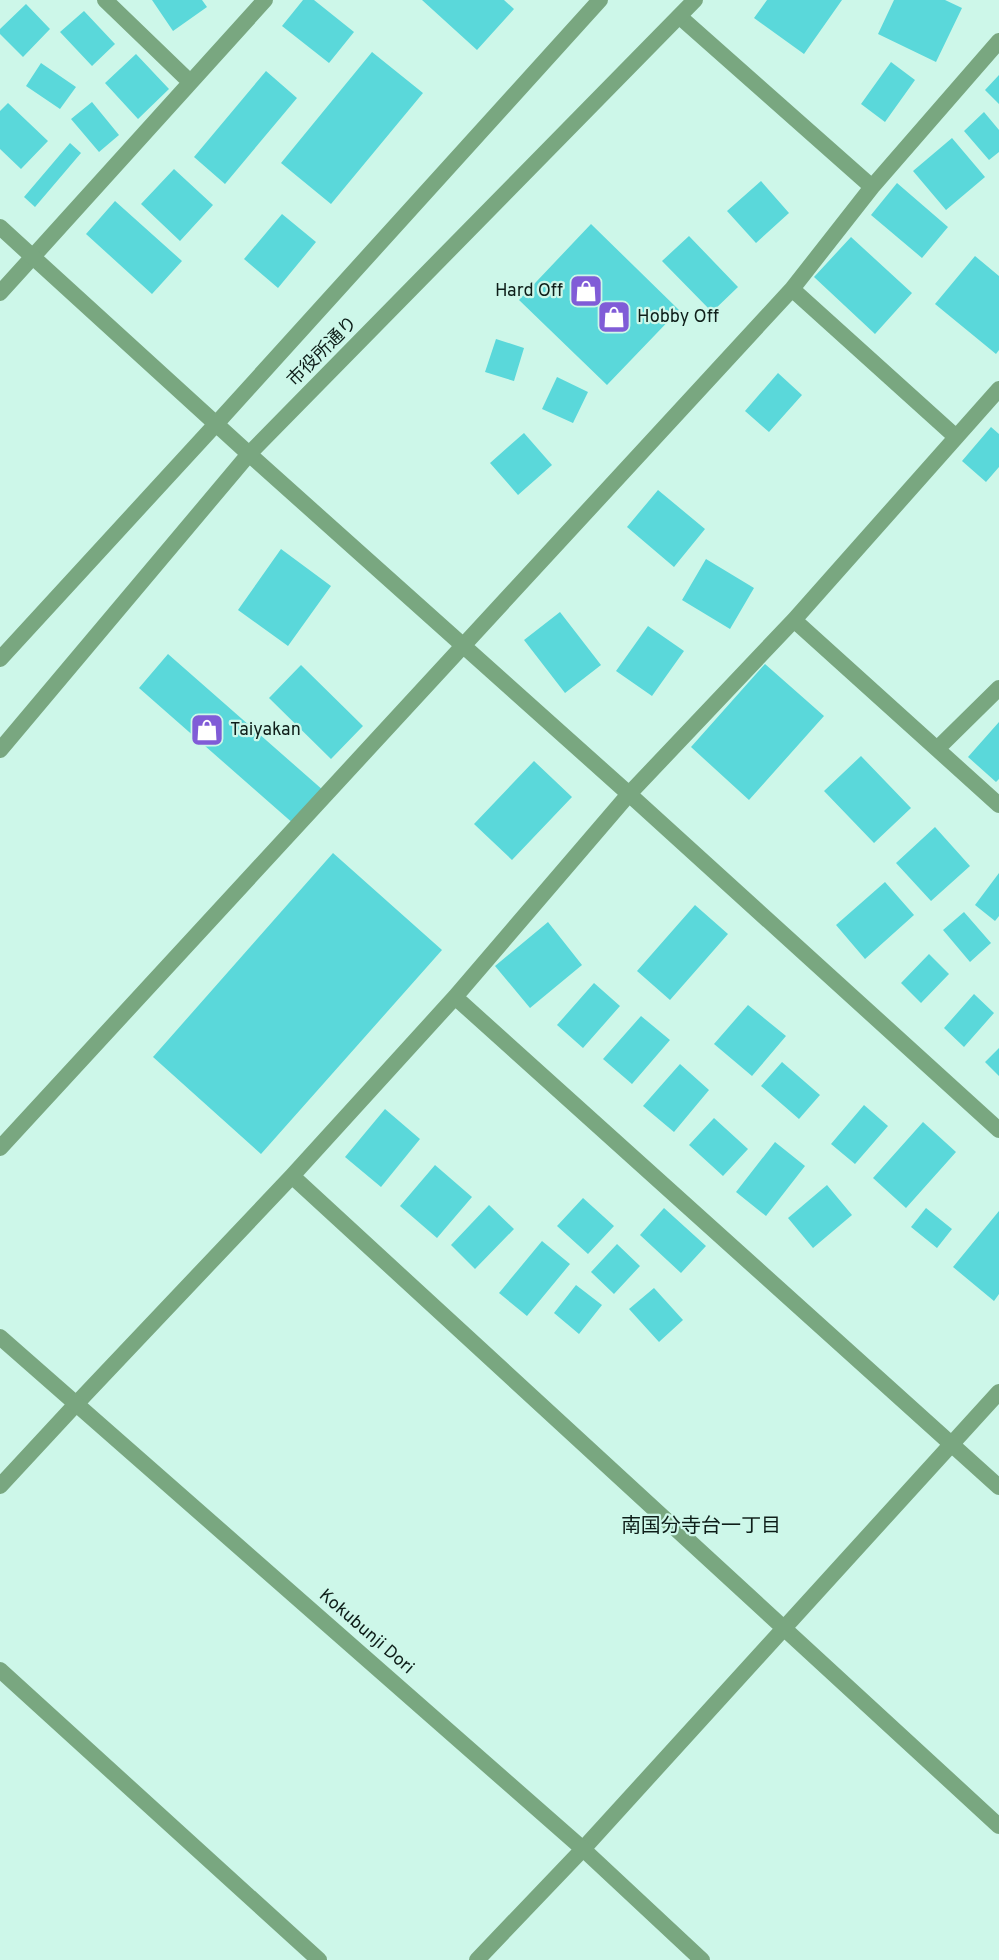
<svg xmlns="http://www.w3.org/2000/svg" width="999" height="1960" font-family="Overpass,'Noto Sans JP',sans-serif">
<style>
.building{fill:#5ad8da}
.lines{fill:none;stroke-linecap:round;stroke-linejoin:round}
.minor{stroke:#79a780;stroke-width:16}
.tertiary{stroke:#79a780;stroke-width:16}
.labels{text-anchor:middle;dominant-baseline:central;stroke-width:4.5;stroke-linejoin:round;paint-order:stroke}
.poi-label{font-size:18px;fill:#0e1e19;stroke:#cdf7e9;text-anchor:start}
.street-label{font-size:18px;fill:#0e1e19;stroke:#cdf7e9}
.neighbourhood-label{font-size:20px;fill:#0e1e19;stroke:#cdf7e9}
</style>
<rect width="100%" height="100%" fill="#cdf7e9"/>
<!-- building -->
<path class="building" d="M152,0h50l5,7 -34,24z
M303,0h11l40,32 -25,31 -47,-37z
M422,0h82l10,9 -37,41z
M767,0h75l-38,54 -50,-36z
M894,0h51l17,8 -26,54 -58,-28z
M26,4l24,25 -27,28 -23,-23v-5z
M84,11l31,33 -23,22 -32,-34z
M372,52l51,41 -92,111 -50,-41z
M136,54l33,35 -31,30 -33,-36z
M891,62l24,18 -30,42 -24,-18z
M41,63l35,24 -16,22 -34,-23z
M266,71l31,27 -72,86 -31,-27z
M999,75v29l-14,-14z
M92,102l27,33 -20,17 -28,-33z
M8,103l40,38 -27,28 -21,-20v-38z
M984,112l15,18v22l-10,8 -25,-29z
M952,138l33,39 -39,33 -33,-39z
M70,143l11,10 -46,54 -11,-10z
M174,169l39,36 -33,36 -39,-37z
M761,181l28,32 -33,30 -29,-32z
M897,183l51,44 -26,31 -51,-43z
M115,201l67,60 -30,33 -66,-60z
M282,214l34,28 -38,46 -34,-29z
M591,224l88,86 -72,75 -88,-85z
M689,236l49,51 -26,25 -50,-51z
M851,237l61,56 -37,41 -61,-57z
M975,256l24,20v74l-3,4 -61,-50z
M496,339l28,9 -10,33 -29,-9z
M778,373l24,22 -33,37 -24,-21z
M557,377l31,15 -15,31 -31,-14z
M991,427l8,7v33l-13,15 -24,-21z
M524,433l28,32 -34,30 -28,-32z
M658,490l47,39 -31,38 -47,-40z
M281,549l50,37 -43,60 -50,-36z
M706,559l48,29 -24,41 -48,-29z
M560,612l41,53 -36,28 -41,-53z
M648,626l36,25 -32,45 -36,-25z
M168,654l156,137 -29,34 -156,-137z
M765,664l59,52 -75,84 -58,-53z
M301,665l62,61 -32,33 -62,-61z
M999,722v57l-3,3 -28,-25z
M861,756l50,52 -37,35 -50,-52z
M534,761l38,36 -60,63 -38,-36z
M935,827l35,39 -39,35 -35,-38z
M333,853l109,97 -181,204 -108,-97z
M999,873v43l-4,5 -20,-16z
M885,882l29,33 -49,44 -29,-34z
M695,905l33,29 -58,66 -33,-29z
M964,912l27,31 -21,19 -27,-32z
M548,922l34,43 -52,43 -35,-42z
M929,954l20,20 -28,29 -20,-20z
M594,983l26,23 -37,42 -26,-23z
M974,994l20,19 -30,34 -20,-19z
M748,1005l38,31 -34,40 -38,-32z
M641,1016l29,24 -38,44 -29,-25z
M999,1048v28l-14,-14z
M782,1062l38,33 -21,24 -38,-33z
M680,1064l29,26 -35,42 -31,-26z
M864,1105l24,21 -33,38 -24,-20z
M385,1109l35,30 -39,48 -36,-30z
M714,1118l34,31 -25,27 -34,-31z
M923,1122l33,30 -50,56 -33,-30z
M775,1142l30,24 -39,50 -30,-24z
M435,1165l37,32 -35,41 -37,-32z
M827,1185l25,30 -39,33 -25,-30z
M583,1198l31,28 -26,28 -31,-28z
M489,1205l25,24 -39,40 -24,-24z
M664,1208l42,38 -25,27 -41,-38z
M926,1208l26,21 -15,19 -26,-21z
M999,1211v83l-5,7 -41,-34z
M542,1241l28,23 -43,52 -28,-23z
M617,1244l23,22 -26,28 -23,-22z
M576,1285l26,20 -23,29 -25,-21z
M654,1288l29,32 -24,22 -30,-33z"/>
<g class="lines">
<!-- minor -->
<path class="minor" d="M105,0l85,82
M680,17l192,170
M792,289l164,148
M0,293l265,-293
M249,454l380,340 370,336
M794,620l205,185
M937,749l62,-61
M455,997l544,490
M0,1148l792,-859 80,-102 127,-146
M292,1176l707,650
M0,1486l77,-83 215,-227 163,-179 174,-203 165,-174 205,-231
M0,1670l319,290
M477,1960l106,-111 416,-457"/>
<!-- tertiary -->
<path class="tertiary" d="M0,227l249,227
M0,659l216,-235 384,-424
M0,750l249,-296 446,-454
M0,1337l583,512 119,111"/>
</g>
<!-- icons -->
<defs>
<g id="shop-square" transform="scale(1.725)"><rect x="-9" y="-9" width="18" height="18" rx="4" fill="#805cd7" stroke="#cdf7e9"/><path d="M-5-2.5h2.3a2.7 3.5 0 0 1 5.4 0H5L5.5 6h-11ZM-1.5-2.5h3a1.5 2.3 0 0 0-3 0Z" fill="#fff"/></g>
</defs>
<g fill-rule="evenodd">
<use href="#shop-square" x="586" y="291"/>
<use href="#shop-square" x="614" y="317"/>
<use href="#shop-square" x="207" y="730"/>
</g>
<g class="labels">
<!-- poi labels -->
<g class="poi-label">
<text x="563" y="291" text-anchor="end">Hard Off</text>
<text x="637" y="317">Hobby Off</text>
<text x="230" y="730">Taiyakan</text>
</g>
<!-- street labels -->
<g class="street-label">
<text transform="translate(323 352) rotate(-45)">市役所通り</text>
<text transform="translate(366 1632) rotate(41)">Kokubunji Dori</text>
</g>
<!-- neighbourhood labels -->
<g class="neighbourhood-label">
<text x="701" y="1527">南国分寺台一丁目</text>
</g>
</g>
</svg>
